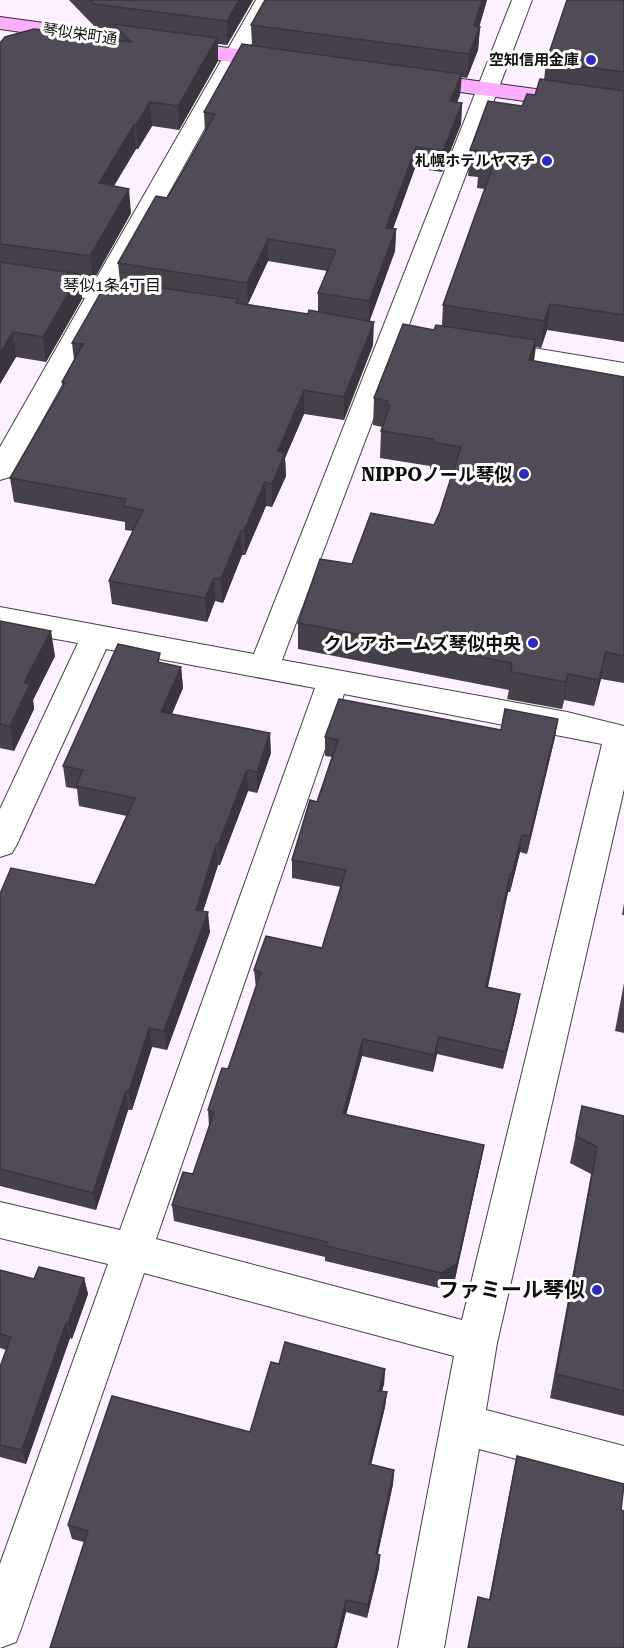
<svg xmlns="http://www.w3.org/2000/svg" width="624" height="1648" font-family="'Roboto Serif','Noto Sans JP',serif">
<style>
.lines{fill:none;stroke-linecap:round;stroke-linejoin:round}
.street-casing{stroke:#424242;stroke-width:2}
.secondary-casing{stroke:#313131;stroke-width:2}
.street{fill:#fff;fill-rule:evenodd}
.secondary{fill:#fdadfe;fill-rule:evenodd}
.wall{fill:#46404b;fill-rule:evenodd}
.shaded-wall{fill:#39343d}
.building{fill:#514b57;stroke:#39343d;stroke-width:1.5}
.poi-dot{fill:#3028be;stroke:#fff;stroke-width:2}
.labels{text-anchor:middle;dominant-baseline:central;stroke-width:6;stroke-linejoin:round;paint-order:stroke}
.far-street-label{font-size:15px;fill:#0f0f0f;stroke:#fff}
.far-poi-label{font-size:15px;font-weight:bold;fill:#0f0f0f;stroke:#fff;text-anchor:end}
.far-neighbourhood-label{font-size:16px;fill:#0f0f0f;stroke:#fff}
.poi-label{font-size:18px;font-weight:bold;fill:#0f0f0f;stroke:#fff;text-anchor:end}
.near-poi-label{font-size:21px;font-weight:bold;fill:#0f0f0f;stroke:#fff;text-anchor:end}
</style>
<rect width="100%" height="100%" fill="#fdf1ff"/>
<g class="lines">
<!-- street casing -->
<g class="street-casing">
<path id="street" d="M256,0h20l-160,288 36,7 4,5 -4,5 -9,3 -35,-6 -94,169 -4,6 -10,3v-33l85,-149 -85,-15v-14l93,15z
M512,0h20l-250,660 285,52 57,14v63l-127,554 -11,67 138,36v42l-145,-39 -35,199h-46l56,-292 -310,-83 -122,353 -6,16 -16,6v-84l108,-300 -108,-26v-36l120,28 195,-542 -209,-39 -89,195 -5,9 -12,4v-48l78,-166 -78,-14v-22l254,47zM344,694l258,50 -140,576 -306,-81z
M491,341l133,22v16l-142,-24 -4,-6 4,-6z"/>
</g>
<!-- secondary casing -->
<g class="secondary-casing">
<path id="secondary" d="M0,17l280,38 8,2 3,5 -3,5 -8,2 -280,-40z
M418,73l206,28v14l-214,-30 -3,-5 3,-5z"/>
</g>
<!-- street -->
<use href="#street" class="street"/>
<!-- secondary -->
<use href="#secondary" class="secondary"/>
</g>
<!-- wall -->
<path class="wall" d="M69,0h184l-26,45 -9,-1v17l-39,69 -27,-4 -14,23h-2l-22,37 17,27 -38,68 -13,-2 2,20 -36,63 -30,-5 -16,27v-341l70,-4 5,2 39,-1v-10l-18,-2z
M265,0h222l-8,26 1,1 -2,23 -11,28 -6,-1 -1,18 -3,7 5,1 -1,21 -19,48 -27,-4 -22,61h3l-1,22 -26,70 4,24 -29,75 -40,-6 -19,44 1,18 -14,31 -6,-1 -21,49h-3l-19,48 -8,-2 -8,21 -95,-18 -3,-23 24,-50 -8,-1v-8l-111,-20 -4,-24 53,-91 -1,-5 12,-22 -2,-17 48,-61 -2,-19 49,-65 38,-66 -1,-20 48,-67 -1,-20zM268,261l59,10 -9,22v19l-10,2 -60,-10z
M624,0v342l-77,-12 -6,18 -5,-1 -2,14 90,16v306l-23,-4 -7,27 -30,-6 -2,9 -55,-10 2,-9 -211,-41v-26l54,-59 82,-39 6,-13 13,-39 -23,-4v-3l-50,-8 1,-27 1,-4 -9,-2 1,-27 60,-68 8,-5 1,-20 42,-116 -8,-1 1,-11 -10,-1 2,-26 65,-55 9,-15 2,-18z
M0,621l55,35 -22,44 1,9 -20,42 -14,-3z
M160,663l21,4 2,21 -11,26 99,39 -14,40 -9,-2 -28,74h-2l-15,46 7,21 -43,118 -15,-3 -20,63h-4l-32,100 -96,-24v-292l95,-9 32,-69 -48,-10 -2,-17 -11,-2 -3,-21z
M558,719l-3,18 -28,117 -7,-2 -10,40h-2l-20,95 32,7 -3,17 -14,58 -66,-15 -4,18 -71,-16 -16,59 138,30 -3,16 -26,118 -16,9 -114,-27v-4l-151,-36 -2,-16 21,-31 16,-48 -1,-16 20,-41 28,-81 -2,-18 68,-22 19,-61 -49,-9v-18l25,-58 15,-45 -7,-1v-19l176,-7z
M624,903v12h-2z
M624,983v50l-9,-2z
M582,1106l42,10v-1v301l-74,-18 41,-224 -21,-11z
M0,1270l34,9 50,-1 4,16 -16,45 -2,-1 -44,126 -26,-7v-90l6,-17 -6,-2z
M279,1364l106,5 -1,15 -2,7 5,1 -2,15 -14,57 23,6 -1,14 -15,70 2,1 -1,13 -12,50 -21,-6 -9,36h-287l34,-106 -12,-3 -4,-14 182,-93z
M517,1456l104,54 3,138h-156l10,-51 11,3 24,-126z"/>
<!-- shaded-wall -->
<path class="shaded-wall" d="M239,0h14l-26,45v-24z
M482,0h5l-10,35 3,-8 -2,23 -11,28 2,-24 5,-28z
M217,38l1,23 -39,69 -1,-24z
M462,74l-2,21 -11,27 1,-21z
M150,102l2,24 -14,23 -2,-24z
M462,103l-1,21 -19,48 1,-21z
M134,125l2,24 -35,58 -2,-24z
M416,147l-1,21 -30,82 1,-22z
M129,189l2,24 -38,68 -3,-25z
M396,229l-1,22 -26,72v-22z
M268,239v22l-20,43 -1,-21z
M80,274l2,25 -36,63 -3,-25z
M550,304l-3,26 -6,18 3,-27z
M374,322l-1,23 -29,75v-23z
M13,332l3,25 -16,27v-31z
M536,340l-3,27 -4,-7z
M304,390v24l-19,44 1,18 -14,31v-23l6,-33z
M265,482l1,24 -21,49 -1,-24z
M241,531l1,24 -19,48 -2,-24z
M214,578l1,23 -8,21 -2,-24z
M51,631l4,25 -22,44 1,9 -20,42 -4,-25 14,-43z
M606,652l-5,27 -7,27 5,-26z
M181,667l2,21 -20,45 -2,-21z
M568,674l-4,26 -2,9 4,-27z
M558,719l-3,18 -28,117 3,-18z
M270,733l1,20 -14,40v-21z
M247,770l1,21 -28,74 -2,-20z
M522,835l-2,17 -10,40 2,-18z
M216,845l2,20 -21,65 -1,-20z
M510,874l-2,18 -24,112 2,-17z
M208,912l2,20 -43,118 -3,-19z
M520,994l-3,17 -14,58 3,-17z
M149,1028l3,19 -20,63 -3,-18z
M439,1037l-2,17 -4,18 1,-17z
M363,1039l-1,17 -20,74 1,-16z
M126,1091l2,19 -32,100 -3,-17z
M484,1145l-3,16 -26,118 -16,9 2,-15z
M84,1278l4,16 -16,45 -4,-16z
M66,1323l4,15 -44,126 -4,-14z
M385,1369l-1,15 -6,21 1,-14z
M387,1392l-2,15 -17,71 1,-14z
M394,1470l-1,14 -18,82 1,-12z
M380,1555l-1,13 -12,50 1,-13z
M346,1600v12l-9,36h-2z"/>
<!-- building -->
<path class="building" d="M90,0h149l-12,21 -133,-17z
M265,0h217l-8,26 6,1 -11,27 -218,-29z
M567,0h57v72l-78,-10z
M113,24l104,14 -39,68 -28,-4 -14,23h-2l-35,58 30,6 -39,67 -90,-12v-201l5,-6 29,-8 34,4 2,6 5,2 5,-1 4,-4 47,6z
M242,44l220,30 -12,27 12,2 -19,48 -27,-4 -30,81 10,1 -27,72 -51,-8 18,-43 -68,-11 -21,44 -129,-20 38,-67 11,2 11,-18 37,-66 -11,-2z
M540,79l84,12v224l-74,-11 -6,17 -101,-16 51,-142 -15,-2 4,-10 -13,-1 18,-49 34,5 5,-12 8,1z
M0,262l80,12 -37,63 -30,-5 -13,21z
M108,280l130,19 -2,4 72,11 1,-4 65,12 -30,75 -40,-7 -26,61 7,2 -13,31 -7,-2 -21,49h-3l-20,48 -7,-1 -9,20 -96,-17 34,-71 -20,-4 3,-7 -116,-21 55,-95 -3,-1 21,-38 -11,-1z
M403,324l31,6 2,-5 100,15 -7,20 95,17v279l-18,-4 -7,28 -31,-6 -2,8 -55,-10 1,-9 -214,-40 22,-64 32,5 19,-51 63,12 6,-13 21,-65 -29,-5 1,-3 -52,-8 9,-26h-4l2,-4 -14,-3z
M0,621l51,10 -27,52 6,1 -20,42 -10,-2z
M118,644l42,9 -2,9 23,5 -20,45 109,21 -13,39 -10,-2 -29,75h-2l-20,65 12,2 -44,119 -15,-3 -20,64 -3,-1 -33,102 -93,-24v-275l11,-26 84,17 40,-87 -59,-12 7,-16 -20,-4z
M339,699l162,31 4,-21 53,10 -28,117 -8,-1 -10,39h-2l-24,113 34,7 -14,58 -67,-15 -5,18 -71,-16 -20,75 141,31 -27,119 -16,9 -115,-27 1,-4 -155,-37 11,-33 10,2 21,-62 -6,-2 14,-42 6,1 33,-97 -7,-2 12,-34 56,12 24,-78 -54,-10 18,-60 7,2 21,-62 -13,-3z
M582,1106l42,10v275l-68,-17 41,-227 -21,-11z
M39,1267l45,11 -16,45h-2l-44,127 -22,-5v-78l11,-30 -11,-3v-64l34,9z
M285,1342l100,27 -6,22 8,1 -18,72 25,6 -18,84 4,1 -12,50 -22,-5 -11,48h-285l38,-117 -20,-6 44,-129 138,36 21,-70 8,2z
M517,1456l107,28 -3,26 3,1v137h-156l10,-51 12,3z"/>
<!-- markers -->
<g class="poi-dot">
<circle cx="591" cy="60" r="6"/>
<circle cx="547" cy="161" r="6"/>
<circle cx="524" cy="474" r="6"/>
<circle cx="533" cy="643" r="6"/>
<circle cx="597" cy="1290" r="6"/>
</g>
<g class="labels">
<!-- far-street labels -->
<g class="far-street-label">
<text transform="translate(80 34) rotate(8)">琴似栄町通</text>
</g>
<!-- far-poi labels -->
<g class="far-poi-label">
<text x="579" y="60">空知信用金庫</text>
<text x="535" y="161">札幌ホテルヤマチ</text>
</g>
<!-- far-neighbourhood labels -->
<g class="far-neighbourhood-label">
<text x="112" y="285">琴似1条4丁目</text>
</g>
<!-- poi labels -->
<g class="poi-label">
<text x="512" y="474">NIPPOノール琴似</text>
<text x="521" y="643">クレアホームズ琴似中央</text>
</g>
<!-- near-poi labels -->
<g class="near-poi-label">
<text x="585" y="1290">ファミール琴似</text>
</g>
</g>
</svg>
